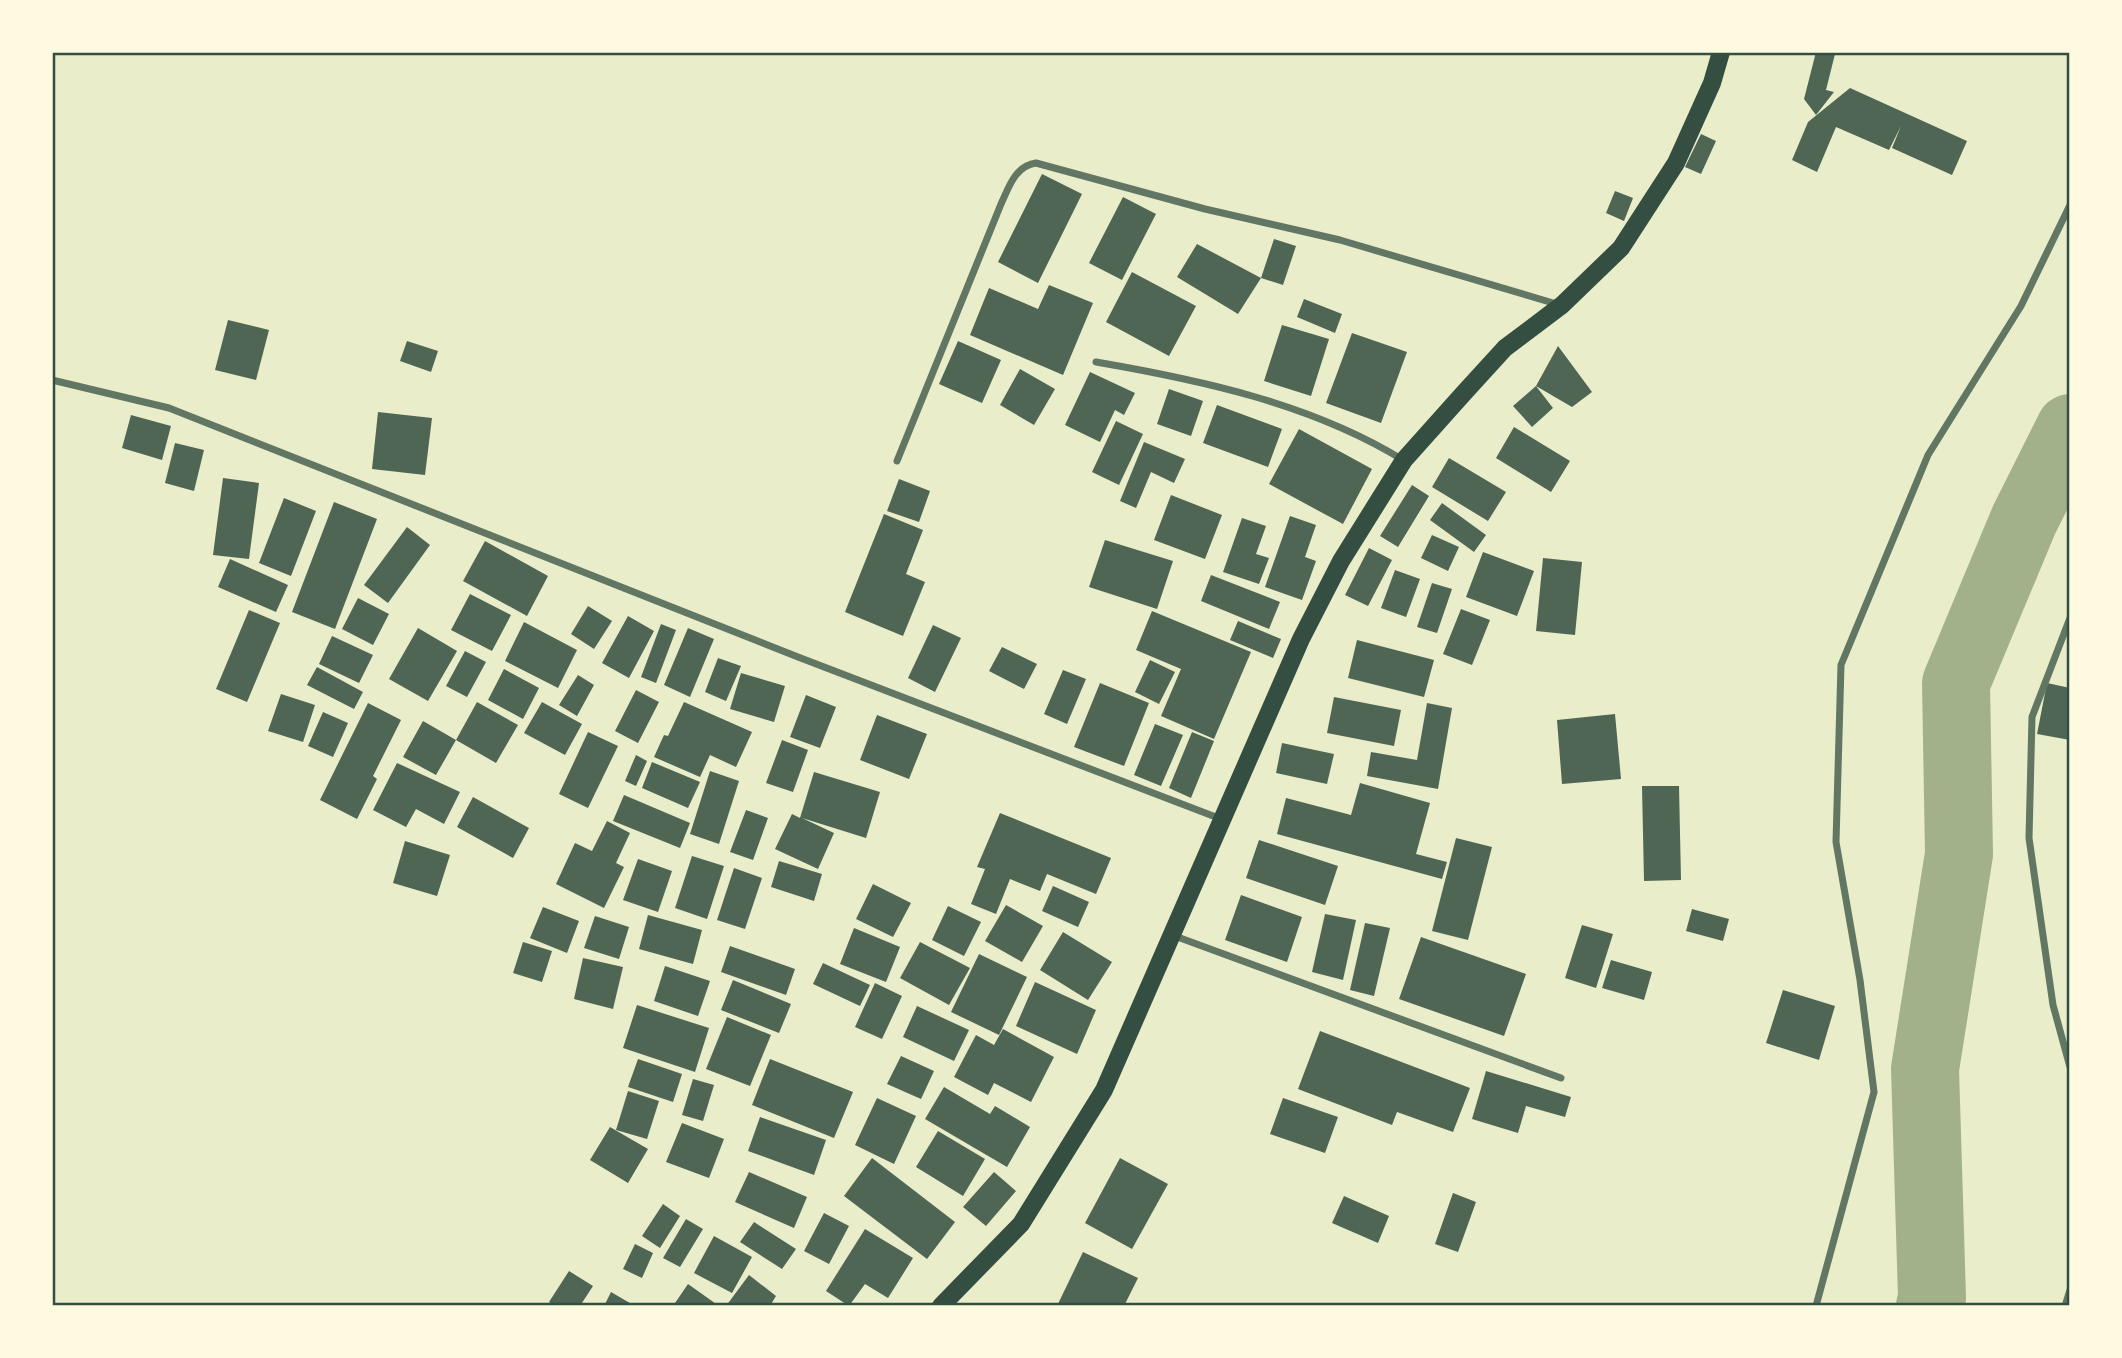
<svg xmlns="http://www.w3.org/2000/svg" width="2122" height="1358" font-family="Signika,sans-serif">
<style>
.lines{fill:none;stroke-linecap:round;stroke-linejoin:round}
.river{stroke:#a3b18a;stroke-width:68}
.building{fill:#4f6655}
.minor{stroke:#617663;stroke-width:7}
.primary{stroke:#344e41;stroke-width:18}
.neatline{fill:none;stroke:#344e41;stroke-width:2.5}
</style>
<rect width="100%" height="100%" fill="#e9edc9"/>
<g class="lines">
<!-- river -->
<path class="river" d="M1930,1306l2,-8 -7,-229 34,-215 -3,-171 68,-163 46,-92"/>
</g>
<!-- building -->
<path class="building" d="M1816,52l19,2 -9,36 8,2 -18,23 -12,-16z
M1850,88l117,53 -15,34 -60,-27 9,-22 -12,24 -53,-23 -19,45 -25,-12 16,-38z
M1701,134l15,7 -15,33 -16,-7z
M1042,174l40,20 -44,89 -40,-21z
M1615,191l18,7 -9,23 -18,-8z
M1123,197l33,17 -34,66 -33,-17z
M1274,239l22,7 -13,39 -22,-7z
M1197,244l64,34 -23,36 -61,-37z
M1132,272l64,34 -27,50 -63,-34z
M1049,285l44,18 -30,72 -93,-40 19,-47 49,21z
M1304,299l38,15 -7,19 -38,-16z
M228,320l41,10 -13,50 -41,-10z
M1282,325l47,14 -18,57 -47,-15z
M1352,333l55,19 -26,71 -55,-20z
M407,341l31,10 -7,21 -31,-11z
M958,341l43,19 -19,43 -43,-19z
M1558,346l34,46 -20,15 -36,-21 17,22 -21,19 -19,-21 23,-20z
M1020,369l35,20 -21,36 -34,-20z
M1090,372l45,21 -11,22 -9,-5 -15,32 -35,-17z
M1169,389l34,12 -12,35 -34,-12z
M1217,405l65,24 -14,38 -65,-24z
M378,412l54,6 -7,57 -53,-6z
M131,415l40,11 -9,34 -40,-12z
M1116,421l27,13 -24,51 -27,-13z
M1514,427l56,34 -19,31 -55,-34z
M1299,429l73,40 -29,55 -74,-40z
M1144,442l41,17 -11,24 -23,-11 -15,36 -16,-7z
M175,443l29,7 -10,41 -29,-8z
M1449,458l57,34 -18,29 -56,-34z
M223,478l36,5 -10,76 -36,-4z
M899,479l31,12 -11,31 -32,-11z
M1412,485l17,11 -31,51 -18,-11z
M1171,495l51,20 -17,44 -51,-19z
M284,498l32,13 -25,65 -32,-13z
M334,502l43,17 -42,110 -43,-17z
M1442,503l44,32 -12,17 -44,-32z
M884,514l39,16 -17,44 19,8 -22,54 -58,-24z
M1290,516l26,9 -11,32 11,4 -14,39 -37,-13z
M1242,518l24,8 -10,28 13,4 -10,26 -36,-12z
M407,527l23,18 -42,58 -24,-18z
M1432,535l27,12 -11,24 -27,-13z
M1105,540l68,21 -16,48 -68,-22z
M485,541l63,35 -21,40 -64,-35z
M1369,548l23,12 -24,46 -23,-11z
M1483,552l51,19 -17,45 -51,-19z
M1543,558l39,4 -7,73 -39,-4z
M230,559l58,26 -12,27 -58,-25z
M1395,570l25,9 -14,38 -25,-9z
M1211,575l69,27 -11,27 -68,-28z
M1432,583l20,6 -15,44 -20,-6z
M470,594l41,21 -19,36 -41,-21z
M358,598l31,16 -16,31 -31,-16z
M588,606l24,15 -18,28 -23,-15z
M1461,609l29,11 -18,45 -29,-11z
M249,610l31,13 -33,79 -31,-13z
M1152,611l99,41 -37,87 -53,-23 20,-47 -45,-19z
M628,616l26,15 -25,47 -27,-15z
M1238,621l43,18 -8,19 -43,-18z
M524,622l53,28 -19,38 -53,-27z
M661,624l15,6 -20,53 -15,-6z
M933,625l28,13 -26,54 -27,-14z
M418,628l39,23 -29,50 -39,-22z
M688,628l26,11 -24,58 -26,-12z
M332,636l41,19 -14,28 -40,-19z
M1357,640l77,20 -10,37 -76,-19z
M1002,647l35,17 -13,25 -35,-18z
M465,651l21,11 -19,35 -21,-11z
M718,658l23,8 -15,35 -21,-9z
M1150,660l25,12 -16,32 -24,-12z
M317,667l46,25 -9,17 -47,-24z
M504,669l35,19 -16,31 -35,-19z
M1063,670l23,9 -19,45 -23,-10z
M741,673l44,13 -11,36 -44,-13z
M578,675l16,10 -17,31 -18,-11z
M1100,683l49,20 -25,63 -50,-19z
M2047,683l23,5v52l-33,-6z
M636,690l23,12 -21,41 -23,-12z
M281,694l34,11 -12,37 -35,-11z
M806,695l30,12 -16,41 -30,-11z
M1334,697l67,13 -7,36 -67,-13z
M477,702l41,23 -22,38 -40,-23 -20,35 -33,-18 20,-36 33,19z
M542,702l40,22 -17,31 -41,-22z
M684,702l68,30 -16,35 -26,-12 -10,22 -46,-20 10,-22 4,1z
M368,703l33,17 -28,56 4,3 -20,40 -37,-19z
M1427,703l25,5 -14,81 -71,-13 4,-24 46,8z
M323,712l25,11 -15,34 -25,-11z
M1615,714l6,65 -59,5 -5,-64z
M877,715l50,19 -18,45 -49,-19z
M1155,724l28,11 -22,51 -27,-11z
M588,732l30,14 -30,62 -29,-14z
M1192,732l22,9 -23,57 -22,-10z
M782,740l26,10 -15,42 -27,-9z
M1282,743l52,11 -7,30 -51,-11z
M636,755l11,6 -11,25 -11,-5z
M652,762l48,20 -12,26 -46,-20z
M397,763l63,29 -16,32 -28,-15 -10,18 -33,-17z
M710,771l29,10 -20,63 -29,-10z
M814,772l66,20 -14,46 -64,-20 32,15 -16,36 -43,-20 17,-35 8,4z
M1360,783l70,20 -14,51 31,8 -5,17 -165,-45 9,-36 65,17z
M1642,786h37l2,94 -37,1z
M624,795l66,28 -10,25 -67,-27z
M473,797l56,31 -16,30 -56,-31z
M746,810l22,8 -15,42 -23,-8z
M1000,813l111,45 -15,36 -49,-20 -7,17 -30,-12 -14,35 -25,-10 14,-35 -8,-2z
M607,821l23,12 -14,30 8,4 -20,41 -48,-24 19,-41 17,8z
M1456,838l36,9 -24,93 -36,-9z
M1259,840l79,26 -13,39 -79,-27z
M405,841l45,14 -13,41 -44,-13z
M692,856l32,10 -17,53 -32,-11z
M638,859l34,12 -14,41 -35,-12z
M779,861l43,13 -8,27 -43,-14z
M734,868l28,10 -17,51 -28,-9z
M873,884l38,19 -18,34 -37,-18z
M1053,886l36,16 -11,25 -36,-16z
M1241,895l61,22 -15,45 -62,-22z
M1006,905l37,21 -21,36 -37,-21z
M948,906l33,16 -17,34 -32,-16z
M543,907l36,14 -12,32 -37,-15z
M1692,909l37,10 -6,22 -37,-10z
M1325,914l31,6 -13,60 -31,-8z
M648,915l54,15 -9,34 -54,-15z
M595,916l34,11 -10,32 -35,-11z
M1365,923l25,5 -16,68 -24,-6z
M1582,925l31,9 -17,54 -31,-10z
M854,928l46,19 -14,35 -46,-18z
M1063,932l49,30 -24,38 -48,-30z
M1421,937l105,37 -22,62 -105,-37z
M523,942l29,9 -10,31 -29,-9z
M920,942l50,26 -21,37 -49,-27z
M730,946l65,23 -9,26 -65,-23z
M979,954l48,23 -28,58 -48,-23z
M583,958l40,9 -10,42 -39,-10z
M1611,960l41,12 -8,28 -42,-12z
M823,963l47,22 -10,21 -47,-22z
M665,966l45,15 -12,35 -44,-15z
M733,980l58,24 -12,29 -58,-23z
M1035,982l61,28 -19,44 -61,-28z
M875,983l27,13 -20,43 -27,-12z
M1783,990l52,16 -16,54 -53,-17z
M637,1005l72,23 -14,44 -72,-24z
M917,1006l52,24 -15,31 -51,-24z
M727,1017l44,18 -21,51 -44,-17z
M1003,1029l51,28 -23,45 -37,-19 -6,12 -34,-18 22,-42 18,10z
M1320,1031l150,57 -17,44 -56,-20 -5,13 -94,-36z
M901,1056l33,15 -13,28 -34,-15z
M638,1059l44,15 -9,28 -45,-15z
M770,1059l83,33 -19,46 -82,-33z
M1486,1071l85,26 -6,20 -39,-11 -8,27 -46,-14z
M693,1079l21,6 -11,36 -21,-6z
M944,1087l46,27 5,-8 35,21 -23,40 -82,-48z
M628,1091l31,10 -12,38 -31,-9z
M877,1098l39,18 -22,48 -39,-19z
M1283,1098l55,19 -13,36 -55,-19z
M760,1117l66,23 -12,35 -66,-24z
M682,1123l42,16 -15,39 -43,-16z
M610,1127l38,22 -20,34 -38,-23z
M938,1131l47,28 -22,37 -47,-29z
M872,1158l83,64 -28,37 -83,-63z
M1120,1158l48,26 -36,65 -47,-26z
M749,1172l58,25 -13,31 -59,-26z
M994,1172l22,19 -30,35 -23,-19z
M1453,1193l23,9 -18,50 -23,-8z
M1344,1196l45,20 -11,27 -46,-20z
M663,1204l17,12 -20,32 -18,-12z
M824,1213l25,13 -20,38 -25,-13z
M686,1219l17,10 -23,38 -17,-9z
M754,1222l42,27 -14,20 -42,-27z
M865,1229l48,29 -25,40 -23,-14 -16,22 -23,-15z
M714,1236l38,21 -20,36 -38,-20z
M635,1244l18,9 -11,25 -19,-9z
M1083,1252l55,26 -14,28h-67z
M569,1271l24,15 -13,20h-26l-5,-4z
M749,1275l27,21 -6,10h-44z
M688,1284l31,22h-46z
M611,1292l24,14h-31z"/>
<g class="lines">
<!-- minor -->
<path class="minor" d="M1096,362c105,18 216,42 307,98
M52,380l117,28 629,249 423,162
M897,461l104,-257c8,-17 14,-38 35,-41l169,46 135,31 220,65
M2070,618l-38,99 -3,121 24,167 17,62
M1172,935l389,143
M1816,1306l58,-214 -14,-112 -24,-138 5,-177 87,-210 93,-149 49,-101
M2065,1306l5,-16"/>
<!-- primary -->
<path class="primary" d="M941,1306l80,-82 83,-134 197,-451 40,-78 63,-101 59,-66 42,-46 57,-43 59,-57 55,-85 36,-80 9,-31"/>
</g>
<!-- border -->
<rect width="2122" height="1358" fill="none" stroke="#fefae0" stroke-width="108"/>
<rect x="54" y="54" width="2014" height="1250" class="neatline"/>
</svg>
